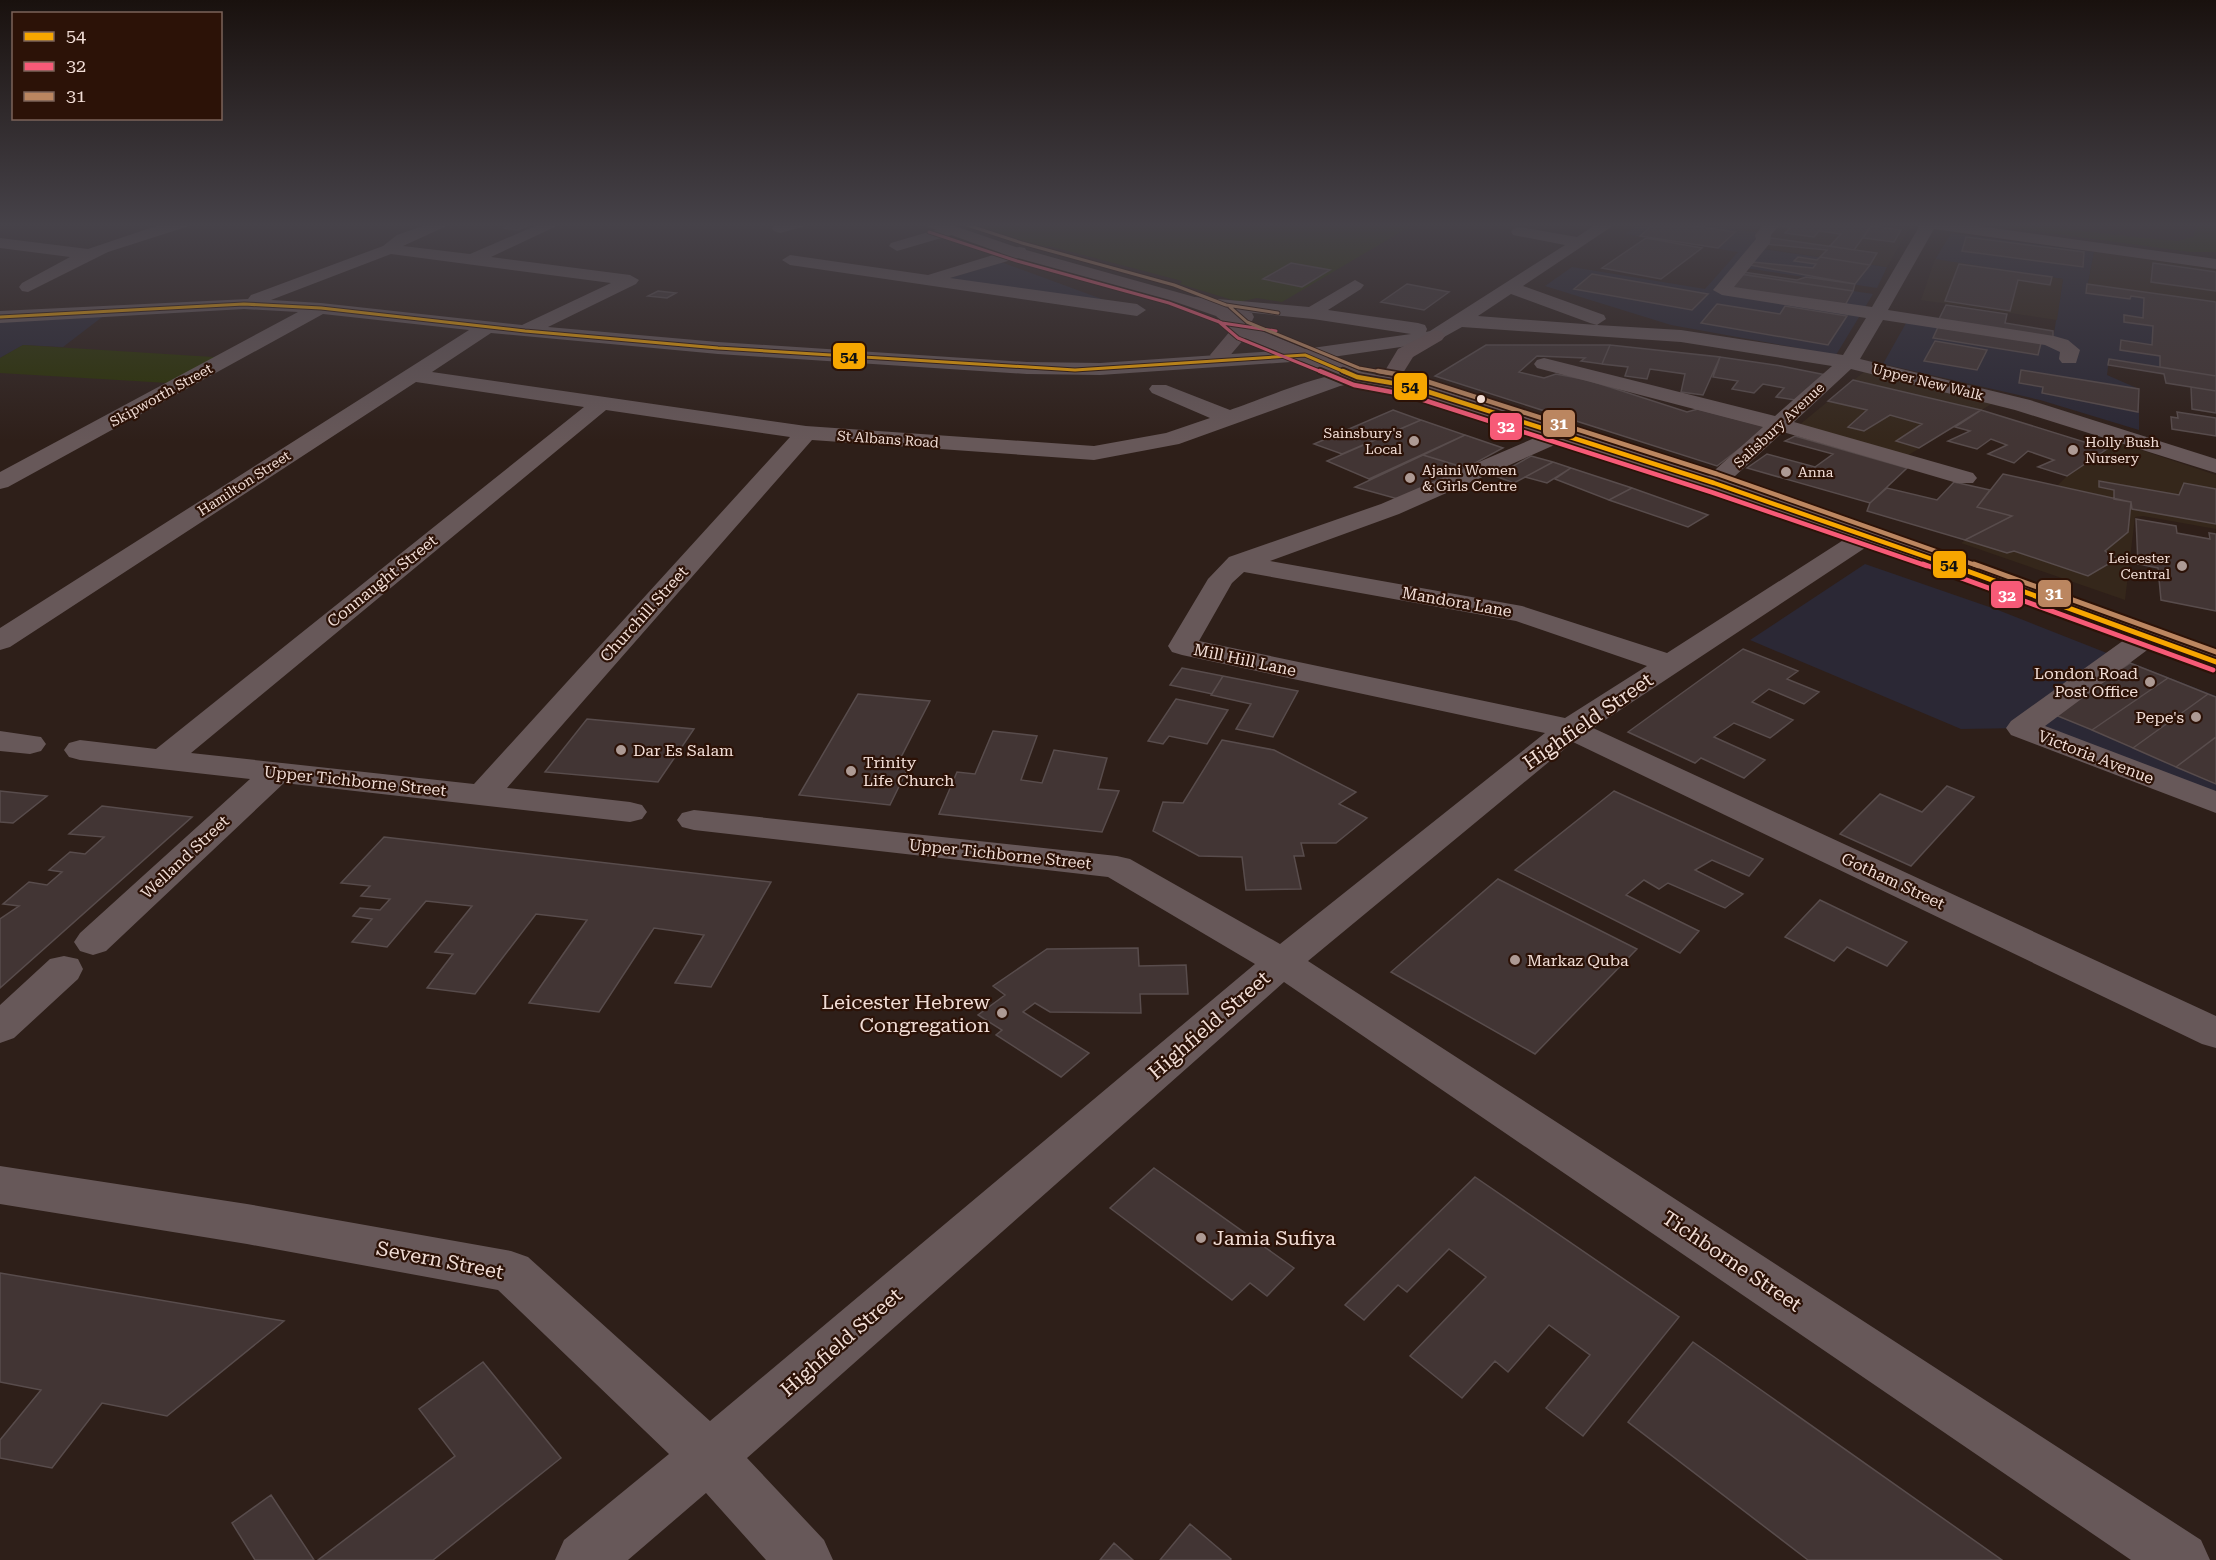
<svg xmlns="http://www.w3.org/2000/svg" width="2216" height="1560" font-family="'Roboto Serif',serif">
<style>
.commercial{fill:#2b2835}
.education{fill:#35271b}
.green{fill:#2b3204}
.building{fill:#423534;stroke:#584c4c;stroke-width:1.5}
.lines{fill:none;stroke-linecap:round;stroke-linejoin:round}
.minor{fill:#675859;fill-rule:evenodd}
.major{fill:#6a5656;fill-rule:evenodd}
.bus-1-far2-casing{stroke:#2c1207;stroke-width:5}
.bus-1-far1-casing{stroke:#2c1207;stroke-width:8}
.bus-1-casing{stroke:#2c1207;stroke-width:9}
.bus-2-far2-casing{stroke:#2c1207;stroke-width:5}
.bus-2-far1-casing{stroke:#2c1207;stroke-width:8}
.bus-2-casing{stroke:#2c1207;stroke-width:9}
.bus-3-far2-casing{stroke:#2c1207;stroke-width:5}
.bus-3-far1-casing{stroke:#2c1207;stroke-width:8}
.bus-3-casing{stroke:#2c1207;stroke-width:9}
.bus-1-far2{stroke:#f7a600;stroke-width:3}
.bus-1-far1{stroke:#f7a600;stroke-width:4.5}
.bus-1{stroke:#f7a600;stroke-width:5}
.bus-2-far2{stroke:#f75a77;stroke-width:3}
.bus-2-far1{stroke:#f75a77;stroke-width:4.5}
.bus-2{stroke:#f75a77;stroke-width:5}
.bus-3-far2{stroke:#bb8660;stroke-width:3}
.bus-3-far1{stroke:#bb8660;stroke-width:4.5}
.bus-3{stroke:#bb8660;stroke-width:5}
.bus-dot{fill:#f1ddd6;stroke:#2c1207;stroke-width:2}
.poi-dot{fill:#ad9a94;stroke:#2c1207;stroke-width:2}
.labels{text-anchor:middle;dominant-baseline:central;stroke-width:4.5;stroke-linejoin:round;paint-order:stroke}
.far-street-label{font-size:14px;fill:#f1ddd6;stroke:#2c1207}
.far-poi-label{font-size:14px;fill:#f1ddd6;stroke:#2c1207;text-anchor:start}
.street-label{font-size:16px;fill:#f1ddd6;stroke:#2c1207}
.poi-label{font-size:16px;fill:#f1ddd6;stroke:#2c1207;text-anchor:start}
.near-street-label{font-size:20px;fill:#f1ddd6;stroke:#2c1207}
.near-poi-label{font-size:20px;fill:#f1ddd6;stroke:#2c1207;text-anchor:end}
.line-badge{stroke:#2c1207;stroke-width:2}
.badge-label{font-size:16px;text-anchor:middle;font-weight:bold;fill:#fff}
.pale-badge-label{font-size:16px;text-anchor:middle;font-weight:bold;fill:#111}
</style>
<rect width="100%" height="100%" fill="#2e1f19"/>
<!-- commercial -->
<path class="commercial" d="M1640,223h55l67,10 9,5 -9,11 125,18 -10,21 -132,-20 -5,6 133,20 -37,61 -165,-30 -126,-39 27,-19 133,22 33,-37 -112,-18z
M1951,233l143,19 -6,32 128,18v74l-107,-17 -2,16 32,14v41l-99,-30 -157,-36 27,-48 143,23 10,-60 -128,-19z
M1001,262l109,40 -166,-22z
M110,311l-47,36 -40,-2 -23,13v-41z
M1865,564l133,46 218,86v107l-194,-75 -61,1 -211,-89z"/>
<!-- education -->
<path class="education" d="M1695,223h189l25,6 -22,38 -126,-19 10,-10 -12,-2 2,-3z
M2094,252l122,17v33l-128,-18z
M1935,259l128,20 -6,41 -136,-20z
M1865,371l128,32 -86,53 -109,-30z
M2117,442l99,33v54l-73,-13 -8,1 -10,83 -164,-57 49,-27 -33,-9 26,-33 54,12 10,-10z"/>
<!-- green -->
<path class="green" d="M971,223h445l-134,79 -25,-4 -18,4 -59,-18 2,-3 -133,-35 -9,3z
M1974,223c68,0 136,13 204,18l15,-4 6,-14h17v29h-25z
M23,345l206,13 -44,26 -185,-11v-15z"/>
<!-- building -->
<path class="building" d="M516,223h17l-15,7 -15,-2z
M1655,223h21l59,9 -17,16 -78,-12z
M1775,223h75l21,3 -17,24 -24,-4 11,-12 -22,-3 -5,6 -29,-4 6,-6 -18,-2z
M1871,226l30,4 -7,12 -31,-4z
M1966,237l118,15 -1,15 -121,-16z
M1646,238l56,10 -41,31 -59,-11z
M1771,238l106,15 -7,12 -50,-8 7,-7 -62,-6z
M1798,257l19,3 3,-3 50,8 -15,19 -105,-19 3,-3 60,6 3,-4 -22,-3z
M1291,263l39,7 -28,17 -39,-8z
M2153,263l63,9v19l-65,-9z
M1959,264l93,13 -2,8 -32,-5 -8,31 -65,-10z
M1743,272l54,8 9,-3 49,7 -2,7 -112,-17z
M1592,274l116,20 -16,16 -118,-21z
M1739,274l114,17 -9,16 -117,-18z
M1407,284l42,8 -25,18 -43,-8z
M2087,284l129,18v74l-56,-9v-11l-40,-6 1,-10 31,5 1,-19 -29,-4v-7l19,3 1,-20 -13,-2 -1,3 -44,-6z
M658,291l18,2 -9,5 -19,-2z
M1717,304l63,10 5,-8 62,10 -19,29 -127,-22z
M1946,305l61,9 -2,9 48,8v8l-115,-18z
M1938,327l103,16 -3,12 -105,-17z
M1935,341l52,9 -10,20 -53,-9z
M1486,345h124l-8,19 -21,-3 4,-3 -48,-2 -18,16 25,6 12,-4 32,6 99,32 11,-3 70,18 -51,39 -282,-90z
M1610,345l110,12 -17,38 -22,-3 4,-18 -35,-5 -3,10 -22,-3 3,-9 -26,-3z
M1720,357l61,9 45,9 -31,25 -19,-3 8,-9 -21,-4 -9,9 -22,-4 6,-8 -25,-4z
M2109,359l107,17v15l-50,-8 -2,-9 -56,-9z
M2021,370l118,19 -1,23 -96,-19 1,-6 -24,-4z
M1853,380l128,30 -62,38 -23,-7 26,-17 -32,-9 -26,16 -16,-4 19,-17 -39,-9z
M2191,387l25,4v22l-24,-4z
M1393,410l28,10 -79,34 -28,-10z
M1981,410l126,39 -40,27 -29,-9 16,-7 -26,-9 -14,12 -26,-9 19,-9 -16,-6 -14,10 -29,-8 22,-10 -15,-4z
M2177,412l39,6v18l-44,-7 -1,-12 7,1z
M1421,420l44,15 -96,44 -42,-18z
M1465,435l38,13 -37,20 -43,-13z
M1795,436l112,32 -37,35 -123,-35 20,-14 48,13 18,-13 -48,-13z
M1423,455l43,13 -68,31 -43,-12z
M1531,456l22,6 -39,21 -19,-7z
M1553,462l18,6 -24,15 -22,-6z
M1571,468l61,20 -23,12 -54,-21z
M2003,474l128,28 -3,30 -23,19 12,8 -29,17 -74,-25 -7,2 -42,-13 47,-24 -35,-9z
M2099,481l80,14 5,-12 32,6v35l-84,-15 -1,-7 -17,-3v-9l-15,-3z
M1954,482l36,8 -13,17 35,9 -47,24 -98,-29 3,-8 17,-15 50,12z
M1632,488l76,27 -20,12 -79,-27z
M2136,519l40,7 1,7 33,6 -1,-6 7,1v77l-55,-11 -3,-32 -20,-4z
M1743,649l55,22 -11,8 32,13 -15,12 -35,-15 -17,13 41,18 -23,18 -36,-15 -20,14 51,23 -21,18 -43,-20 -6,5 -67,-31z
M2130,663l38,15 -76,52 -39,-16z
M1182,668l41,8 -11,18 -42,-9z
M1223,676l75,15 -25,46 -37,-8 15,-25 -40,-9z
M2168,678l40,16 -75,54 -41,-18z
M858,694l72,7 -33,64 12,1 -19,39 -91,-10z
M2208,694l8,3v40l-40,30 -43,-19z
M1176,699l52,11 -21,34 -38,-8 -6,8 -15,-3z
M587,719l107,10 -36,53 -113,-10z
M993,731l44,5 -16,44 21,3 12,-33 53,8 -9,31 21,2 -17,41 -163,-18 18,-42 18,2z
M2216,737v47l-40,-17z
M1222,740l52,10 82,42 -17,12 28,14 -31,25h-35l3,13h-10l7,33 -55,1 -4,-33 -43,-1 -46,-25 10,-29 20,1z
M1947,786l27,11 -63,69 -71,-32 40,-40 42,18z
M0,791l47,5 -34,27 -13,-1z
M1614,791l149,68 -14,17 -37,-16 -17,10 48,24 -18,14 -57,-25 -9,6 -15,-9 -18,15 73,36 -19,22 -165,-83z
M102,806l90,11 -192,171v-69l19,-13 -16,-2 26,-22 18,3 15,-13 -13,-2 21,-18 15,2 19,-17 -35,-3z
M384,837l387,45 -60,105 -36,-4 29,-48 -50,-7 -55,84 -70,-9 58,-83 -51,-6 -61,80 -48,-6 26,-34 -18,-2 37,-46 -46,-5 -39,46 -35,-5 20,-23 -19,-3 7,-8 20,2 10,-11 -29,-3 9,-10 -29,-3z
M1498,879l139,70 -102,105 -144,-82z
M1820,900l87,42 -20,24 -40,-19 -13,14 -49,-24z
M1138,948l1,18 47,-1 2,29h-48l1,19 -91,-1 -15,-9 -12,9 66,41 -28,24 -65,-42 6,-5 -24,-15 27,-20 -12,-9 54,-37z
M1154,1168l140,100 -27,28 -17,-13 -18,17 -122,-92z
M1475,1177l204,140 -96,119 -37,-28 44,-53 -41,-30 -41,47 -13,-11 -33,37 -52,-42 76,-79 -37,-28 -42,43 -9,-7 -34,35 -19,-15z
M0,1273l284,48 -117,95 -65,-13 -50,65 -52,-10v-18l41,-50 -41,-8z
M1693,1342l309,218h-194l-180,-138z
M483,1362l78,96 -128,102h-115l137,-104 -36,-47z
M271,1495l43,65h-59l-23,-37z
M1190,1524l41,35 -1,1h-70z
M1114,1543l19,17h-33z"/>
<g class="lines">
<!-- minor -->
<path class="minor" d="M165,223h26l-2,3 -81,26 -80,40 -6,-1 -3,-4 3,-4 48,-26 -70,-9v-10l88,11z
M431,223l20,1 -48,22 67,8 72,-31h21l-72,34 139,18 9,5 -3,4 -88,43 170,15 309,20 73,1 205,-14 106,-15 -98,-15 -119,-12 -9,-5 9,-5 115,10 46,-27 9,5 -3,4 -33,21 90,13 7,2 2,4 -1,3 4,-1 135,-86 -52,-10 -2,-3 2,-3 6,-2 58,10 21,-14h19l-94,63 81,29 2,4 -9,6 84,5 162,25 23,-37 -144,-23 -9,-5 43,-51 -1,-4 10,-12h16l-10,12 -1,8 -36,44 138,20 47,-80 -4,-4h42l259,36v10l-282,-40 -46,81 166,26 14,4 12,10 -4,13h-14l-3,-4 1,-7 -15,-7 -162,-25 -23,39 170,41 186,59v14l-201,-63 -164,-41 -57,53 179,51 4,5 -4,5h-16l-174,-51 -61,56h-16l-4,-5 4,-5 57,-51 -226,-59 -3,-4 3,-4 7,-2 231,58 57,-50 -151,-24 -219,-15 -27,15 -130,19 -205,14 -73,-1 -309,-20 -227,-21 -59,39 374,54 288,20 72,-13 44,-15 -58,-25 -3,-4 3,-4h14l64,25c31,-10 106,-44 134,-37l3,4 -3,4 -24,5 -161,58 -85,16 -282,-20 -305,348 123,14 12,3 5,7 -5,7 -12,3 -346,-39 -178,168 -13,4 -13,-4 -6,-9 6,-9 170,-154 -170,-19 -11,-3 -5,-7 5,-7 11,-3 76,9 428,-342 -168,-25 -406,265 -10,3v-22l469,-298 -146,-16 -315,173 -8,2v-17l298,-160 -54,-3 -244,14v-12l248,-12 3,-4 132,-49 14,-11zM391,254l220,29 -89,42 -201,-22 -50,-3zM1511,294l79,29 7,2 -119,-9zM606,410l184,27 -316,347 -283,-31z
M781,223h27l-2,3 -26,7 -6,-2 -2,-3 2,-3z
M949,226l8,5 -2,3 -58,17 -8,-5 2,-3z
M1019,247l6,1 2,4 -2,4 -75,22 187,26 9,6 -9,6 -347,-51 -8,-5 8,-5 138,20z
M1560,427l8,2 3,5 -3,5 -169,75 -129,47 252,45 145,47 192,-123 9,-3 9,3 4,5 -4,5 -284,188 623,288v32l-14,-4 -629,-302 -265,219 893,579 9,20h-79l-847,-578 -537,476 77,82 9,20h-67l-60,-67 -78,67h-73l9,-20 105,-86 -171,-164 -251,-46 -247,-40v-38l247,38 264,47 17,6 182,164 545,-457 -147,-87 -414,-47 -12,-3 -5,-7 5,-7 12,-3 423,46 13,3 150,85 265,-211 -363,-78 -10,-3 -4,-6 40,-67 21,-22 152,-53zM1244,572l272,49 131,45 -82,52 -366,-77 33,-58z
M2148,627l10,3 4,6 -4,6 -113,84 171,65v22l-205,-78 -5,-7 5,-7 127,-91z
M0,731l41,6 5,7 -5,7 -11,3 -30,-3z
M64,956l14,3 5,10 -5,10 -64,59 -14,5v-38l50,-46z"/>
<!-- major -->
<path class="major" d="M924,223h22l73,25 233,65 2,4 -2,4 -7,2 4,3 113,46 55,10 460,148 339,122v19l-357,-131 -453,-148 -56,-11 -105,-43 -18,21h-14l-3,-4 21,-25 -15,-14 -46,-16 -163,-45 -81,-29z
M1435,330l7,2 3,4 -3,4 -29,17 -10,16h-14l-3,-4 12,-20z"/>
<!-- bus-1-far2 casing -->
<g class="bus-1-far2-casing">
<path id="bus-1-far2" d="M0,317l244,-13 77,4 204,23 193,17 357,22 230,-15 42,18"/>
</g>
<!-- bus-1-far1 casing -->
<g class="bus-1-far1-casing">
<path id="bus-1-far1" d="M1343,371l14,6 53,9 304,97 238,83"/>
</g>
<!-- bus-1 casing -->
<g class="bus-1-casing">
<path id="bus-1" d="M1948,564l268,98"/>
</g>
<!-- bus-2-far2 casing -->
<g class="bus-2-far2-casing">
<path id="bus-2-far2" d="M929,232l88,29 152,42 53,20 54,8
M1218,321l20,17 86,35"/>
</g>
<!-- bus-2-far1 casing -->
<g class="bus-2-far1-casing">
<path id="bus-2-far1" d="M1320,371l34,14 54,10 303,97 216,74"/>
</g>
<!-- bus-2 casing -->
<g class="bus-2-casing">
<path id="bus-2" d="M1923,564l290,106"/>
</g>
<!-- bus-3-far2 casing -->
<g class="bus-3-far2-casing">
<path id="bus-3-far2" d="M961,223l61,20 152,42 52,20 52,8
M1230,307l17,15 112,46 28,5"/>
</g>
<!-- bus-3-far1 casing -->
<g class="bus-3-far1-casing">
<path id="bus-3-far1" d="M1378,371l35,6 304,97 261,92"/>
</g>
<!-- bus-3 casing -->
<g class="bus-3-casing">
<path id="bus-3" d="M1974,564l242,88"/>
</g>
<!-- bus-1-far2 -->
<use href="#bus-1-far2" class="bus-1-far2"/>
<!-- bus-1-far1 -->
<use href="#bus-1-far1" class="bus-1-far1"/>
<!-- bus-1 -->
<use href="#bus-1" class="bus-1"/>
<!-- bus-2-far2 -->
<use href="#bus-2-far2" class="bus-2-far2"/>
<!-- bus-2-far1 -->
<use href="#bus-2-far1" class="bus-2-far1"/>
<!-- bus-2 -->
<use href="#bus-2" class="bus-2"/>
<!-- bus-3-far2 -->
<use href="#bus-3-far2" class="bus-3-far2"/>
<!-- bus-3-far1 -->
<use href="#bus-3-far1" class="bus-3-far1"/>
<!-- bus-3 -->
<use href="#bus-3" class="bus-3"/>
</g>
<!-- sky -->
<linearGradient id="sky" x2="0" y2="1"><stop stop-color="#19110e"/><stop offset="0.51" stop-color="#464249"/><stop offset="1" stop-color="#464249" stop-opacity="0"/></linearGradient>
<rect width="2216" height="441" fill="url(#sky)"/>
<!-- markers -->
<circle class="bus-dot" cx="1481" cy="399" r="5"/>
<g class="poi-dot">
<circle cx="1414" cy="441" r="6"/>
<circle cx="2073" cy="450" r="6"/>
<circle cx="1786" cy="472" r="6"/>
<circle cx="1410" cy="478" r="6"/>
<circle cx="2182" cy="566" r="6"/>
<circle cx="2150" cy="682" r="6"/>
<circle cx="2196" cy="717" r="6"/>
<circle cx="621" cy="750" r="6"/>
<circle cx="851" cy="771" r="6"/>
<circle cx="1515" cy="960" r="6"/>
<circle cx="1002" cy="1013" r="6"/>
<circle cx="1201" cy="1238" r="6"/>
</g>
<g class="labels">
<!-- far-street labels -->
<g class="far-street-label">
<text transform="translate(1928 382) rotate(14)">Upper New Walk</text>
<text transform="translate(161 395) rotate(-29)">Skipworth Street</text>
<text transform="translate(1779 425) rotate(-43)">Salisbury Avenue</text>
<text transform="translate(888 439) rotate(4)">St Albans Road</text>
<text transform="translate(244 483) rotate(-33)">Hamilton Street</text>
</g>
<!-- far-poi labels -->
<g class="far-poi-label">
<text x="1402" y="433" text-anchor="end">Sainsbury's<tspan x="1402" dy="16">Local</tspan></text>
<text x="2085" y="442">Holly Bush<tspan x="2085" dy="16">Nursery</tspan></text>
<text x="1422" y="470">Ajaini Women<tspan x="1422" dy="16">&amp; Girls Centre</tspan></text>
<text x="1798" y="472">Anna</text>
<text x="2170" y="558" text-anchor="end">Leicester<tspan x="2170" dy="16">Central</tspan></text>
</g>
<!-- street labels -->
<g class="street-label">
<text transform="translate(382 581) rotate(-39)">Connaught Street</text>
<text transform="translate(1457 602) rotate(10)">Mandora Lane</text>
<text transform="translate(644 614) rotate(-48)">Churchill Street</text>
<text transform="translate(1245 660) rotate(12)">Mill Hill Lane</text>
<text transform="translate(2096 757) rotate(21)">Victoria Avenue</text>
<text transform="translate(355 781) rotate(6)">Upper Tichborne Street</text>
<text transform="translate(1000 854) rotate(6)">Upper Tichborne Street</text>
<text transform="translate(185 857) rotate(-43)">Welland Street</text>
<text transform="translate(1893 881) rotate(25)">Gotham Street</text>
</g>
<!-- poi labels -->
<g class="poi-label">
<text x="2138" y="673" text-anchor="end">London Road<tspan x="2138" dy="18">Post Office</tspan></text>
<text x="2184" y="717" text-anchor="end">Pepe's</text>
<text x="633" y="750">Dar Es Salam</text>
<text x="863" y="762">Trinity<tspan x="863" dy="18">Life Church</tspan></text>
<text x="1527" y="960">Markaz Quba</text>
</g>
<!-- near-street labels -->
<g class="near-street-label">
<text transform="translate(1588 721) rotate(-35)">Highfield Street</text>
<text transform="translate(1209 1025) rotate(-41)">Highfield Street</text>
<text transform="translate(440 1260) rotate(11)">Severn Street</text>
<text transform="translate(1732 1261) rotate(34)">Tichborne Street</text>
<text transform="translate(841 1342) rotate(-41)">Highfield Street</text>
</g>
<!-- near-poi labels -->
<g class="near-poi-label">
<text x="990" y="1002">Leicester Hebrew<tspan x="990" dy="23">Congregation</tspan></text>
<text x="1213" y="1238" text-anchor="start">Jamia Sufiya</text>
</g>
</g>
<g class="line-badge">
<rect x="832" y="342" width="34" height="28" rx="6" fill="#f7a600"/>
<rect x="1393" y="372" width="35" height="29" rx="6" fill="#f7a600"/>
<rect x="1542" y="409" width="34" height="29" rx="6" fill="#bb8660"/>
<rect x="1489" y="412" width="34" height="29" rx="6" fill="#f75a77"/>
<rect x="1932" y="550" width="35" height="29" rx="6" fill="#f7a600"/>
<rect x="2037" y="579" width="35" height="29" rx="6" fill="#bb8660"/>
<rect x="1990" y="580" width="34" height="29" rx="6" fill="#f75a77"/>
</g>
<g class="badge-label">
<text x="1559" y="429">31</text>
<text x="1506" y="432">32</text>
<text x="2054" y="599">31</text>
<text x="2007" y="601">32</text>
</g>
<g class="pale-badge-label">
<text x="849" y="362">54</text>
<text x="1410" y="392">54</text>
<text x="1949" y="570">54</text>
</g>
<!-- legend -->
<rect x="12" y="12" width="210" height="108" fill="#2c1207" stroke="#7b635a" stroke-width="1.5"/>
<rect x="24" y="32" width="30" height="9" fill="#f7a600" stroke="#7b635a" stroke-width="1.5"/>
<text x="66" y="42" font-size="18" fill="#f1ddd6">54</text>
<rect x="24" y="62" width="30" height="9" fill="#f75a77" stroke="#7b635a" stroke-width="1.5"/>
<text x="66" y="72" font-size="18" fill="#f1ddd6">32</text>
<rect x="24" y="92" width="30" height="9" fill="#bb8660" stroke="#7b635a" stroke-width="1.5"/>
<text x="66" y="102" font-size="18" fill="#f1ddd6">31</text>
</svg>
